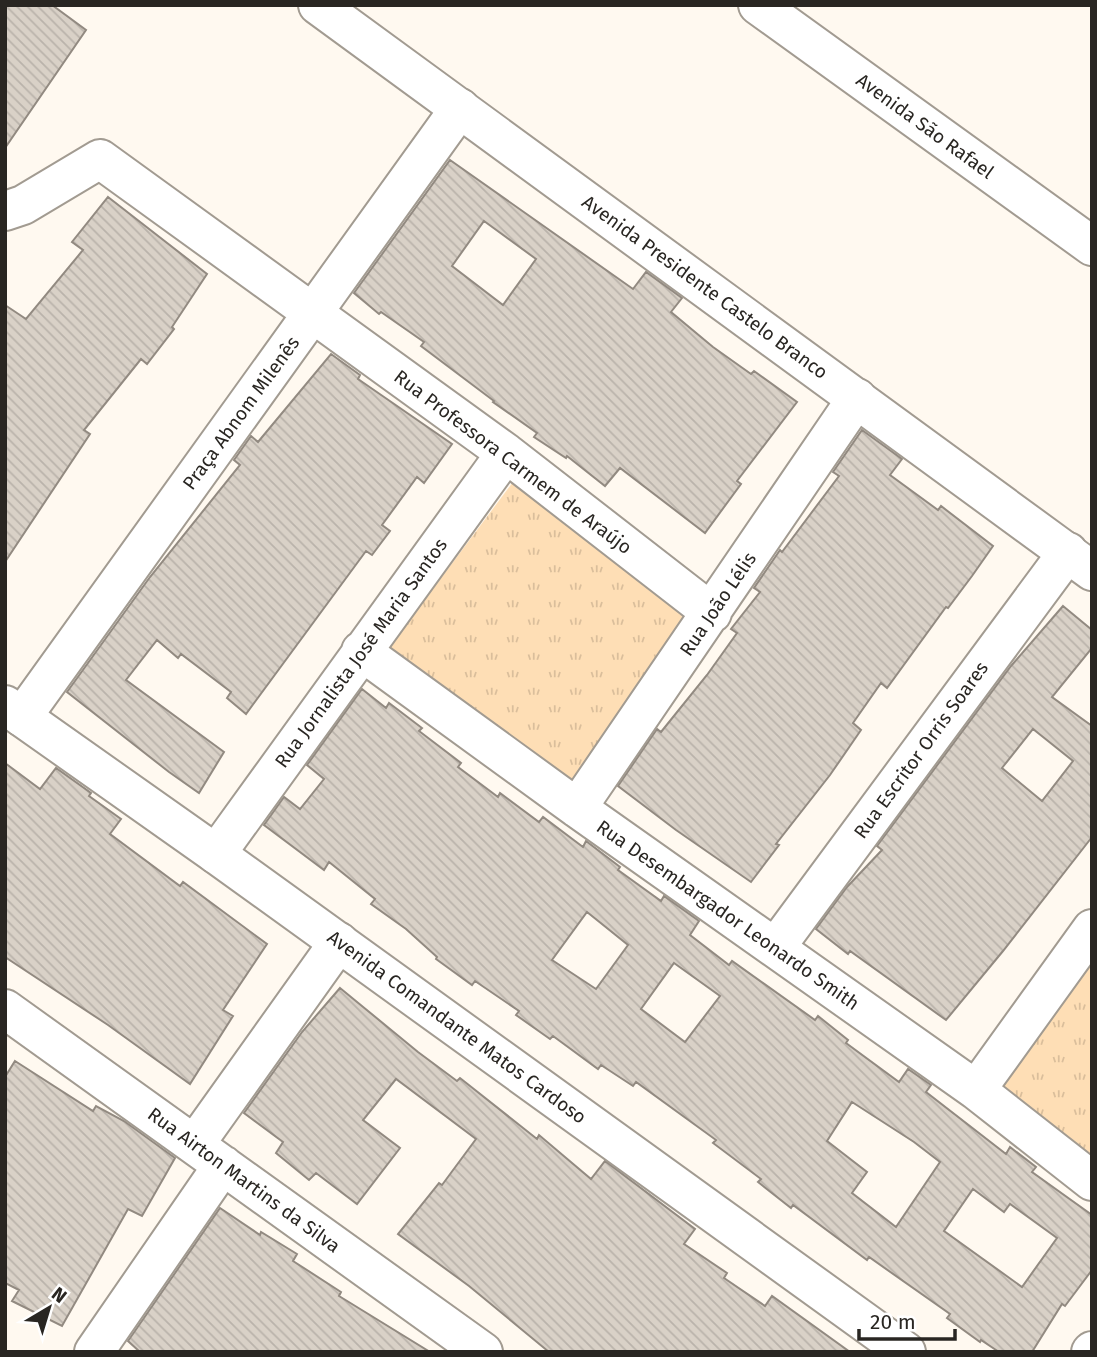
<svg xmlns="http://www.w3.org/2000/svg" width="1097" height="1357" font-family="'Fira Sans',sans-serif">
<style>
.park{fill:url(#park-tufts)}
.building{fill:url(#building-back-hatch);stroke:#928a81;stroke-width:2;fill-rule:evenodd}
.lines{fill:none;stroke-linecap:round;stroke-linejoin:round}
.minor-casing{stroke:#a29b91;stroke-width:42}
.secondary-casing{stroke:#a29b91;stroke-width:42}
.minor{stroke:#fff;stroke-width:38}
.secondary{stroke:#fff;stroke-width:38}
.labels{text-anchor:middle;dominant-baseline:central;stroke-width:7;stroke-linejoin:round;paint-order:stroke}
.street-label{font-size:19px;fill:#292622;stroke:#fff}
</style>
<defs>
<pattern id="park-tufts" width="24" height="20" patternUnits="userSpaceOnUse" patternTransform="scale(1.75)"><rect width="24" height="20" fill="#fedeb5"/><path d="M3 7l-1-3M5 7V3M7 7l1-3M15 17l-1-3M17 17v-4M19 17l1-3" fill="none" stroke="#dabe9b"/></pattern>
<pattern id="building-back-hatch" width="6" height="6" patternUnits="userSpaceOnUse" patternTransform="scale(1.75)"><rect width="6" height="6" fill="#d9d1c7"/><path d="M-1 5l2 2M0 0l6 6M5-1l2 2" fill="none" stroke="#bab3ab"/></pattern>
</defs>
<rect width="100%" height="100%" fill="#fff9f0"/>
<!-- park -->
<path class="park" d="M513,482l183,134 -124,172 -188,-134z
M1092,936v237l-116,-83z"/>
<!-- building -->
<path class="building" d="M5,5h47l34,25 -81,118z
M450,160l183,129 13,-17 36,26 -11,14 42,35 38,27 3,-3 43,31 -60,79 4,3 -36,49 -85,-65 -15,18 -38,-30 -1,2 -32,-21 3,-4 -44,-31 1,-1 -73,-55 3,-4 -43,-30 -2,2 -25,-21zM484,221l52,38 -33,46 -51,-39z
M108,197l99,77 -35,53 2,2 -27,35 -6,-5 -57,71 6,4 -85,128v-257l21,14 57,-69 -11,-8z
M331,354l29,21 -2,4 94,65 -28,39 -7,-6 -35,48 8,6 -18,24 -6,-4 -120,163 -19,-16 4,-6 -50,-38 -3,4 -21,-18 -31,40 98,72 -25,41 -30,-21 -102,-80 83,-115 90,-112 -6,-5 17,-24 7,6z
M862,430l40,29 -12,16 48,35 3,-4 52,40 -21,30 -24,32 -2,-1 -59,81 -6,-5 -28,40 8,7 -31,45 -54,69 3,1 -28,37 -75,-52 -58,-44 39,-57 4,3 46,-57 30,-42 -6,-4 29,-37 -6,-4 26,-38 2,2 57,-76 -6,-4z
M1063,606l29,24v18l-40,49 40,29v111l-89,114 -57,69 -96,-69 -2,3 -32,-25 31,-42 35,-37 -5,-4 134,-180zM1033,729l40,32 -31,40 -40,-33z
M362,689l24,19 3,-5 33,25 -3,3 42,32 -3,4 40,30 2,-4 39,29 4,-5 40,30 3,-6 34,26 -2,3 43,31 3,-5 35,25 -9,14 39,30 3,-4 83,59 3,-4 30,24 -2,3 53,39 9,-13 23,16 -5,7 80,62 4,-7 26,20 -4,5 60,43v55l-27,36 -3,-2 -30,48h-33l-18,-12 -1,2 -33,-24 3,-4 -81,-57 -2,3 -74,-55 -2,3 -33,-26 3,-3 -48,-36 3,-3 -80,-58 -3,4 -32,-21 -3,4 -45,-33 -3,3 -34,-24 3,-4 -44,-30 -3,4 -36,-26 1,-2 -31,-28 -35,-25 4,-5 -46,-37 -5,8 -60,-45 20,-28 16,12 24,-30 -17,-14zM587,912l41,33 -32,44 -44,-29zM674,963l46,33 -35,46 -44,-33zM852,1102l62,40 26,20 -44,65 -44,-34 15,-21 -40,-31zM973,1189l31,23 6,-8 47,34 -35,49 -78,-56z
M5,763l35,26 16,-21 35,25 -2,3 32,23 -11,15 70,52 3,-4 84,62 -44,66 10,6 -43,68 -82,-59 -103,-68z
M340,988l78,64 39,29 3,-3 77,61 2,-4 52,44 14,-18 90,68 -11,15 43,29 -3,5 41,28 7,-10 78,56h-301l-80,-66 -71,-52 41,-51 3,2 34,-46 -80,-60 -33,41 37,28 -43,56 -41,-31 -7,7 -33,-27 7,-11 -39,-29 58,-81z
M15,1061l78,50 3,-5 28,15 51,37 -33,58 -14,-7 -66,117 -50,-25 7,-11 -14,-7v-206z
M220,1208l40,27 1,-3 36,22 -4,7 48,31 -2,4 91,56h-290l-12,-11z"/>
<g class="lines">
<!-- minor casing -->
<g class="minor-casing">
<path id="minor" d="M758,5l334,241
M5,211l18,-6 77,-46 406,294 206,160
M361,651l216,157 399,282 116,91
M22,717l438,-609
M577,808l280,-410
M216,854l290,-401
M775,948l293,-396
M5,1009l478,343
M976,1090l116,-161
M195,1144l144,-202
M94,1352l129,-187
M1091,1352l1,-1"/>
</g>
<!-- secondary casing -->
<g class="secondary-casing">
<path id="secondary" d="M318,5l774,566
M5,705l211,149 690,498"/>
</g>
<!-- minor -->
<use href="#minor" class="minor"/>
<!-- secondary -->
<use href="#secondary" class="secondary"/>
</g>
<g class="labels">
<!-- street labels -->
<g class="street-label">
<text transform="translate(925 126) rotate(36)">Avenida São Rafael</text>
<text transform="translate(705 287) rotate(36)">Avenida Presidente Castelo Branco</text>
<text transform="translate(241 413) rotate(-54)">Praça Abnom Milenês</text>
<text transform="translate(513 462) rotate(37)">Rua Professora Carmem de Araújo</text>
<text transform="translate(718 604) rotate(-56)">Rua João Lélis</text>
<text transform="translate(361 653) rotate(-54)">Rua Jornalista José Maria Santos</text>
<text transform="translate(921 750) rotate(-54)">Rua Escritor Orris Soares</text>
<text transform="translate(728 915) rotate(35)">Rua Desembargador Leonardo Smith</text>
<text transform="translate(457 1027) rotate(36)">Avenida Comandante Matos Cardoso</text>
<text transform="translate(244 1180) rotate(36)">Rua Airton Martins da Silva</text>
</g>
</g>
<!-- border -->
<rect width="1097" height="1357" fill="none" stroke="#292622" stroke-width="14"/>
<!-- north arrow -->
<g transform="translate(49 1308) rotate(38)" stroke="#ffffff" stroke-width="5" paint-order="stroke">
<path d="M0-5L12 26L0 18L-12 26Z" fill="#292622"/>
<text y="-10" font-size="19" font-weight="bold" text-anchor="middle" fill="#292622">N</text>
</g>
<!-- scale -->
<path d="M859 1329v10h96v-10" fill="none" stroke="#292622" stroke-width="3.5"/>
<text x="870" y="1329" font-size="21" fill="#292622" stroke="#ffffff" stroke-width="5" paint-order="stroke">20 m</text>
</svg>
